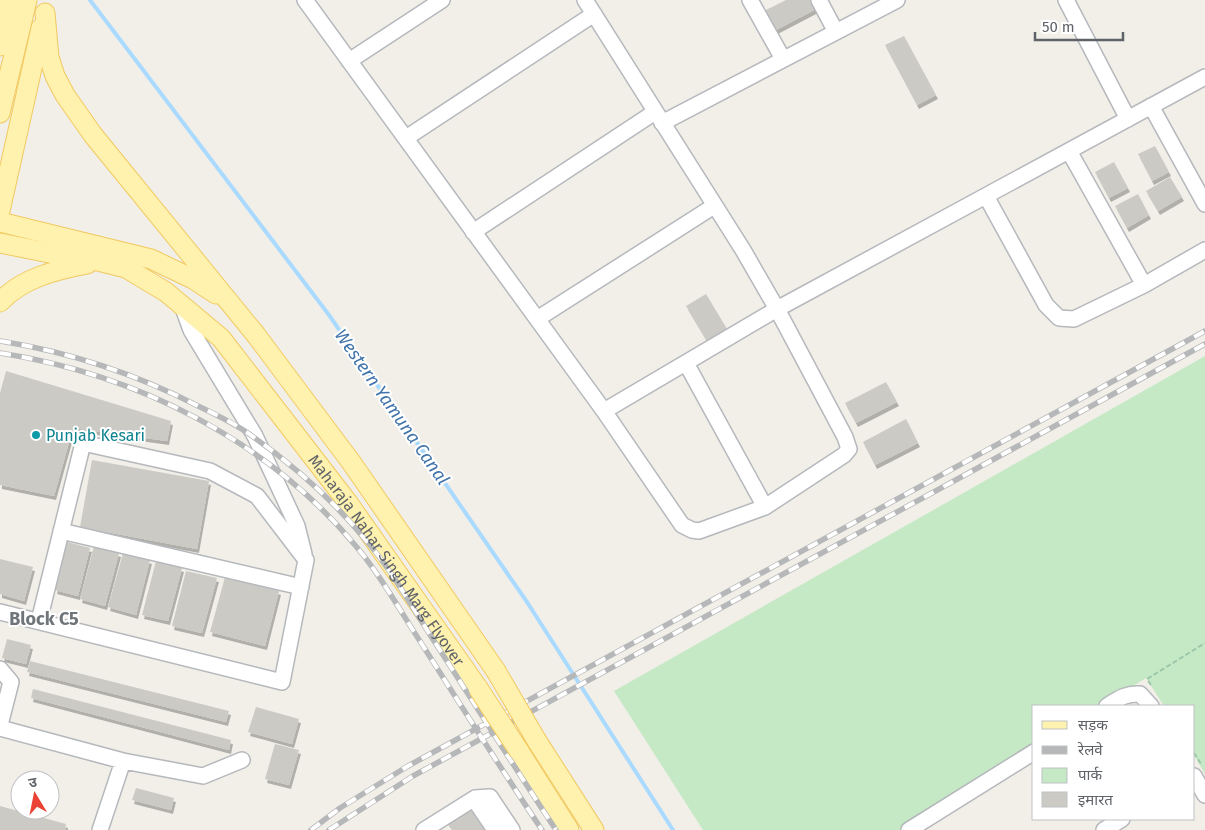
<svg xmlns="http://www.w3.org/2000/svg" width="1205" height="830" font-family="'Fira Sans','Noto Sans Devanagari',sans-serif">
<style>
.green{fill:#c5e8c5}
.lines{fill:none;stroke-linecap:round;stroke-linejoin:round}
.stream{stroke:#aadaff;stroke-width:4}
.building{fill:#cccac5;filter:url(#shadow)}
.minor-casing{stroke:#b5b8bc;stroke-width:18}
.major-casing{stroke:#f2c960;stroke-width:21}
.path{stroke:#9cc7a9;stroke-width:2;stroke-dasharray:5 2.5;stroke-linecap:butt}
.minor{stroke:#fff;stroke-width:15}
.major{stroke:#fff2af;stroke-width:19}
.rail-casing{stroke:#b6b7b8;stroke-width:5.5}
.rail{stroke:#fff;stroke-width:4;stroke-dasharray:11;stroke-linecap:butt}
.major-bridge-casing{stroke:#f2c960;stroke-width:21;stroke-linecap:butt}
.major-bridge{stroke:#fff2af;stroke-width:19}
.culture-dot{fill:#0f9aa8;stroke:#fff;stroke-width:2}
.labels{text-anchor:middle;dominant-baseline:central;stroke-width:4;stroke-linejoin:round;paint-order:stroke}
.culture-label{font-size:16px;fill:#0d838f;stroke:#fff;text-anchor:start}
.street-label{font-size:16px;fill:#5f6368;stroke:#fff}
.water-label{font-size:18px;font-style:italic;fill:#4174aa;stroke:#fff}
.neighbourhood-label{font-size:18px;font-weight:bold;fill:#70757a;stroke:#fff}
</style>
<defs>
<filter id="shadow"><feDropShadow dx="2" dy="4" stdDeviation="0" flood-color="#0004"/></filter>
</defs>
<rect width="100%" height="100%" fill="#f1efe8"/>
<!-- green -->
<path class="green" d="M1205,356v418l-11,-19v-49h-30l-18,-28 -46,28h-66v41l-134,83h-197l-89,-139z"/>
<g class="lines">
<!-- stream -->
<path class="stream" d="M90,0l239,315 198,287 146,228"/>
</g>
<!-- building -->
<path class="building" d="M786,0h28l4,8 -44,23 -10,-20z
M904,36l32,59 -19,10 -32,-60z
M1155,146l14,26 -17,9 -14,-27z
M1114,162l14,26 -19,10 -14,-26z
M1170,177l12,20 -24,14 -12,-20z
M1138,194l11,21 -22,13 -12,-22z
M706,294l21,35 -20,12 -21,-35z
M6,371l165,50 -4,20 -94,-13 -19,68 -54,-11v-92z
M886,382l11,20 -41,21 -11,-20z
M906,419l12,24 -43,22 -12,-23z
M92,460l117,21 -12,68 -117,-22z
M67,542l23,6 -12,48 -23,-6z
M94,546l25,7 -14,53 -25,-7z
M123,553l27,7 -14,55 -28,-8z
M0,559l33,8 -9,34 -24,-7z
M156,561l26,7 -14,53 -26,-6z
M186,571l31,7 -15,55 -30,-7z
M225,577l54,14 -14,55 -55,-14z
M7,639l24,6 -5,19 -24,-6z
M30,661l199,50 -3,11 -199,-50z
M33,689l198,51 -2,10 -198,-52z
M256,707l43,12 -7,25 -44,-12z
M275,744l24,6 -10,35 -24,-6z
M136,788l38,10 -3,12 -39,-10z
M474,801l19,29h-40l-8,-11z
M0,806l66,18 -1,6h-65z"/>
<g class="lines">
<!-- minor casing -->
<g class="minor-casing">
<path id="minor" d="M305,0l299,411 78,114 10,5 7,1 66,-24 79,-52 5,-6 -4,-12 -68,-128 -34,-59 -158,-250
M750,0l33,59
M819,0l17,32
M1066,0l62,119
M349,61l93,-61
M1151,106l54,98
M662,123l235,-123
M406,138l188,-124
M1069,151l75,134
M986,196l60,109 13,13 15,1 70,-34 61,-35
M473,232l182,-120
M183,308l8,22 64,106 42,90 7,28
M537,319l177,-113
M686,363l79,144
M604,411l173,-102 428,-232
M61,531l240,56
M0,612l282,70 24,-122 -49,-64 -47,-25 -127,-28 -44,178
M0,669l11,13 -11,43
M1107,706c11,-7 19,-13 33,-12l11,12
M0,728l123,33 -23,69
M123,761l80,15 39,-16
M1194,776l11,19
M474,799l21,31
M424,830l51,-32 15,-1 22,33
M909,830l125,-78
M1104,830l18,-11"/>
</g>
<!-- major casing -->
<g class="major-casing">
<g id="major">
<path d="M45,13l4,44 6,19 10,19 28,40 163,200 95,127 145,209"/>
<path d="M0,46l10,-46"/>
<path d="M0,113l27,-113"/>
<path d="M0,211l41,-183"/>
<path d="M0,222l151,37 42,20 23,15"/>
<path id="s1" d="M0,243l79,16 19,2 28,7 40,24 55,46 128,166 129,184"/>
<path d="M0,302c22,-24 56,-32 87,-38"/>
<path d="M537,741l57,89"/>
<path d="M519,751l50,79"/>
</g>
</g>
<!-- path -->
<path class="path" d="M1151,685l-4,-6 58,-36
M1194,753l7,11"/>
<!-- minor -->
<use href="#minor" class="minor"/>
<!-- major -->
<use href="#major" class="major"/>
<!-- rail casing -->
<g class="rail-casing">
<path id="rail" d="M0,341c69,11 136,33 198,65 19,9 38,18 54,30 41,29 80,63 112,102 28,32 49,71 72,106 40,62 79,124 120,186
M0,353c135,21 266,86 355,192 27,32 47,69 70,104 38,60 77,121 117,181
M311,830l29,-22 68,-42 797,-435
M329,830l84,-54 792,-432"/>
</g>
<!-- rail -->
<use href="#rail" class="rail"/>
<!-- major-bridge casing -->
<g class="major-bridge-casing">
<path id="major-bridge" d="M496,671l41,70
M478,688l41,63"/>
</g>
<!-- major-bridge -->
<use href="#major-bridge" class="major-bridge"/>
</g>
<!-- markers -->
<circle class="culture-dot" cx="36" cy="435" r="5"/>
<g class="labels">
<!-- culture labels -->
<g class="culture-label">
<text x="46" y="435">Punjab Kesari</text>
</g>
<!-- street labels -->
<g class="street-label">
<text stroke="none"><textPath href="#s1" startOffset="524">Maharaja Nahar Singh Marg Flyover</textPath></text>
</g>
<!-- water labels -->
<g class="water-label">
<text transform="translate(392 407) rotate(55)">Western Yamuna Canal</text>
</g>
<!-- neighbourhood labels -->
<g class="neighbourhood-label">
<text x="44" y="619">Block C5</text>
</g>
</g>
<!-- legend -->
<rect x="1032" y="705" width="162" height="115" fill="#ffffff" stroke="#bfc1c3"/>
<rect x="1042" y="721" width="25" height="8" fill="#fff2af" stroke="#bfc1c3"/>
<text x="1078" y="730" font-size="15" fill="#5f6368">सड़क</text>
<rect x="1042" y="746" width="25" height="8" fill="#b6b7b8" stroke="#bfc1c3"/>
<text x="1078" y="755" font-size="15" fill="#5f6368">रेलवे</text>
<rect x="1042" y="768" width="25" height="15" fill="#c5e8c5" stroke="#bfc1c3"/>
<text x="1078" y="780" font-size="15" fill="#5f6368">पार्क</text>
<rect x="1042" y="792" width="25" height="15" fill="#cccac5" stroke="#bfc1c3"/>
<text x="1078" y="805" font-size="15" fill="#5f6368">इमारत</text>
<!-- north arrow -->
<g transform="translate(35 795) rotate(350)"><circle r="24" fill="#ffffff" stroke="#bfc1c3"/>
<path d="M0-4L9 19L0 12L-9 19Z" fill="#ea4335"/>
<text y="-8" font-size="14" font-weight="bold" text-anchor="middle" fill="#5f6368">उ</text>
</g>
<!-- scale -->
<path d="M1035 32v8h88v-8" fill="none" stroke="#5f6368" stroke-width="2.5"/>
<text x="1042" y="32" font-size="15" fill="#5f6368" stroke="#ffffff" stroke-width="4" paint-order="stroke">50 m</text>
</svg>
